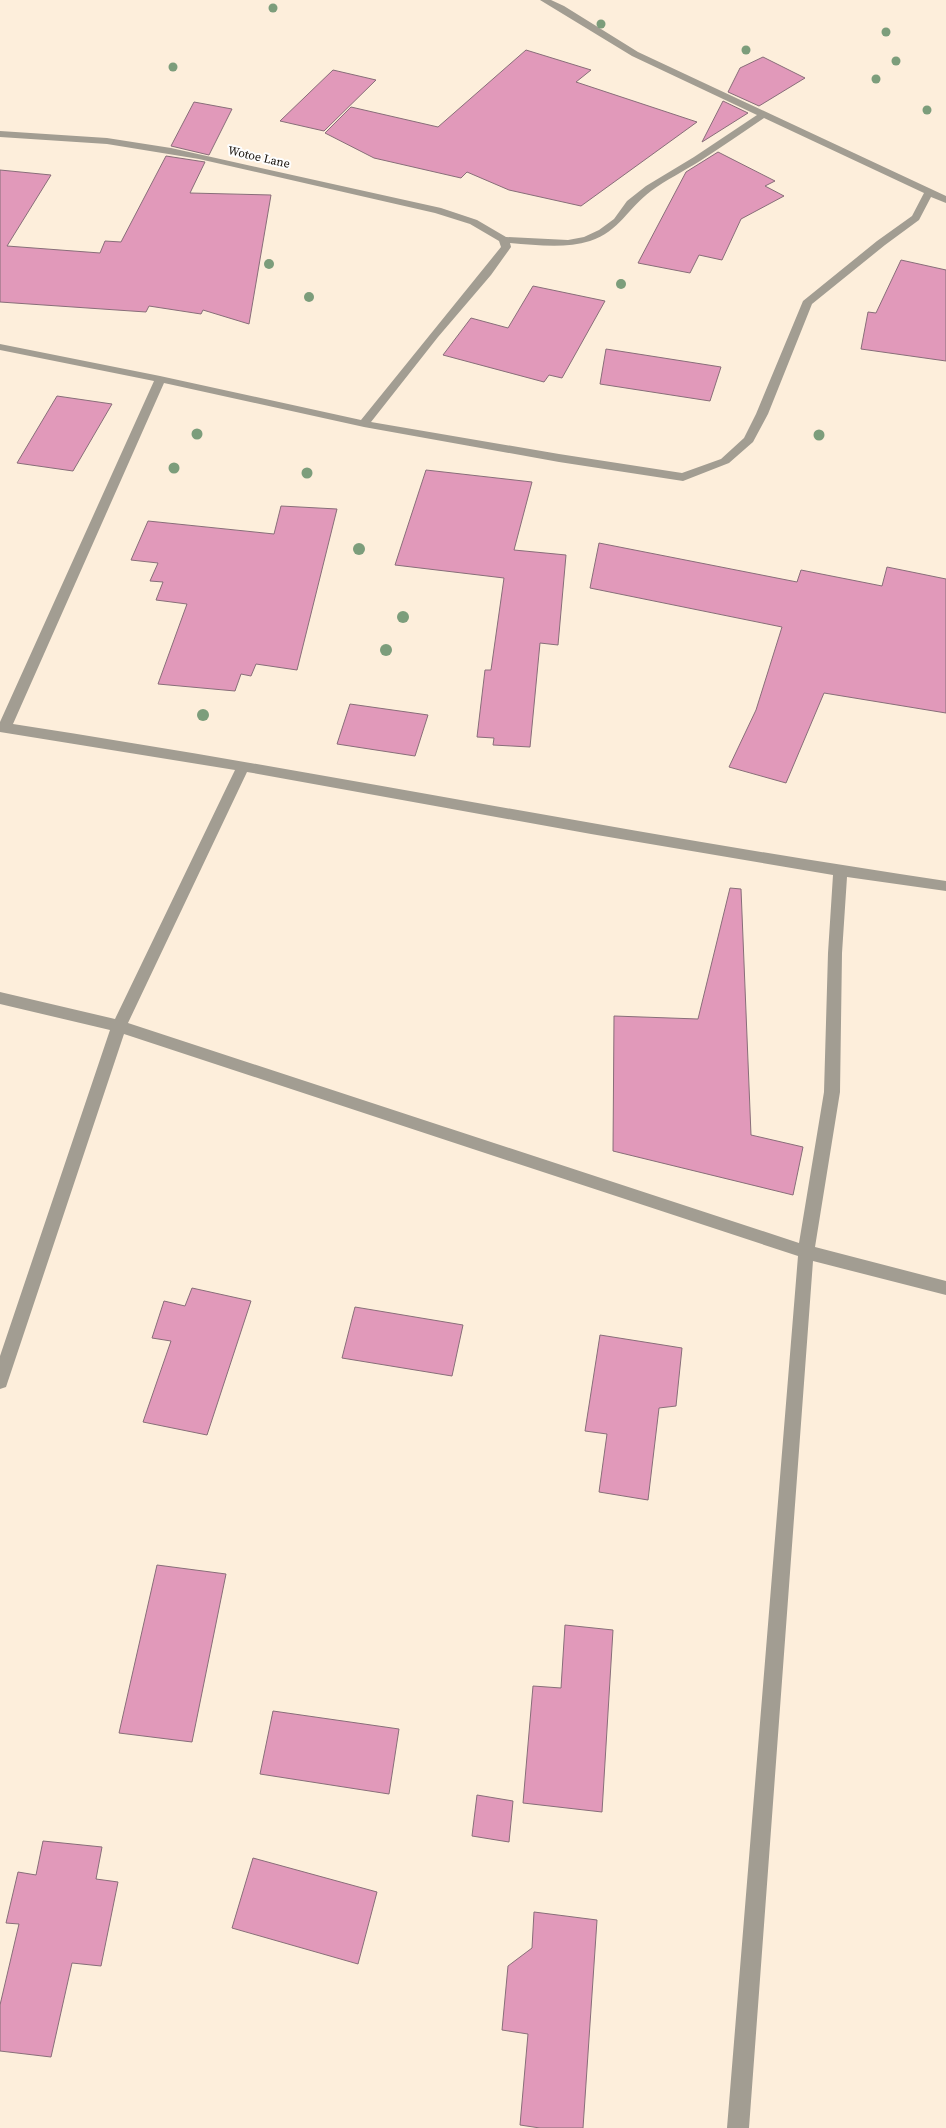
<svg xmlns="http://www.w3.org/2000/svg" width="946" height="2128" font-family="'Source Serif 4',serif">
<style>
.building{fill:#e199ba;stroke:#886e79}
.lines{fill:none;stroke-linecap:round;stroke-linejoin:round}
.minor{fill:#a29d92;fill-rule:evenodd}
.tree{fill:#7c9d7b}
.labels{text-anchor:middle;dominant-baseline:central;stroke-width:4;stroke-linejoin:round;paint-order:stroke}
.far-street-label{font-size:12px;fill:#130d06;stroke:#fefefe}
</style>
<rect width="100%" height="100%" fill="#fdeedb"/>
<!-- building -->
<path class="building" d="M526,50l65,20 -15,12 121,40 -116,84 -72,-16 -42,-18 -6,6 -87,-20 -49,-25 26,-26 87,20z
M763,57l42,21 -46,28 -31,-14 12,-24z
M333,70l43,10 -52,51 -44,-10z
M723,101l25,12 -46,29z
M194,102l38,7 -23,46 -38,-9z
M718,152l57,29 -10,5 19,10 -43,23 -19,41 -23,-5 -9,18 -52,-10 48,-91z
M166,156l39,6 -15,31 81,2 -22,129 -46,-14 -2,4 -52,-8 -3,6 -146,-10v-132l51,5 -44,71 93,7 5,-12 16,1z
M901,260l45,10v91l-85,-12 7,-37 8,1z
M533,286l72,15 -43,77 -13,-3 -5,7 -101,-27 28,-37 37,10z
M606,349l115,18 -11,34 -110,-17z
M57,396l55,8 -39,67 -56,-8z
M426,470l106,12 -18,68 52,5 -8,90 -18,-2 -10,104 -37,-2 1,-7 -17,-1 8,-67h6l13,-92 -109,-13z
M281,506l56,3 -40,161 -41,-6 -5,12 -10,-2 -6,17 -77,-7 29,-80 -31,-4 7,-18 -13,-1 8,-18 -27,-3 17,-39 126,13z
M599,543l198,39 4,-12 81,16 5,-19 59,12v134l-122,-20 -38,90 -57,-16 27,-57 26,-83 -192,-39z
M350,704l78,11 -13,41 -78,-12z
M730,888l11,1 10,246 52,12 -10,48 -180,-44 1,-135 84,3z
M192,1288l59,13 -44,134 -64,-13 28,-81 -19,-3 12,-37 21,5z
M355,1307l108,18 -11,51 -110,-18z
M600,1335l82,13 -6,58 -17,2 -11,92 -49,-8 8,-58 -22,-3z
M157,1565l69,9 -34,168 -73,-9z
M565,1625l48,5 -11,182 -79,-9 10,-117 28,2z
M273,1711l126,18 -10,65 -129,-20z
M477,1795l36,6 -4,41 -37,-6z
M43,1841l59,6 -6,32 22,3 -17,84 -29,-3 -21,94 -51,-6v-46l19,-81 -13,-1 12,-51 18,3z
M253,1858l124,34 -19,72 -126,-36z
M534,1912l63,8 -14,208h-43l-20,-3 8,-91 -26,-4 6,-64 24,-18z"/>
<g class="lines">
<!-- minor -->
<path class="minor" d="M540,0h11l13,6 74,46 308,144v7l-15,-6 -12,23 -34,25 -73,59 -44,110 -15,28 -24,21 -46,18 -124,-19 -195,-35 -200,-44 -151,341c312,48 621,111 933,157v10l-99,-14 -5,76 -2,139 -25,155 131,34v14l-133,-34 -64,867h-22l71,-872 -674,-222 -116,347 -2,6 -6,2v-33l110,-326 -110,-26v-12l115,27 120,-249 -235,-38v-10l154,-341 -154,-31v-6l160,32 201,44 140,-173 -2,-6 -29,-17 -35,-11 -236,-54 -92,-15 -107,-7v-6l107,7 64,10 270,60 36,12 29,17 62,3 16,-3 15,-7 15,-11 13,-18 19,-15 48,-29 63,-42 -125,-59zM764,118l160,75 -12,23 -35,25 -74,60 -47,113 -12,24 -23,21 -39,14 -123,-19 -188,-32 67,-85 53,-62 20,-28 -1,-4c26,2 55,6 80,-2 30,-10 37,-32 61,-50 15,-11 33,-20 49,-30 22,-14 43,-29 64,-43zM247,772l344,62 242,41 -5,78 -4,139 -25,151 -671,-220z"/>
</g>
<!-- trees -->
<g class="tree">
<circle cx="273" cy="8" r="4.5"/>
<circle cx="601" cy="24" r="4.5"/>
<circle cx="886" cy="32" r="4.5"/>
<circle cx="746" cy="50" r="4.5"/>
<circle cx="896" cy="61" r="4.5"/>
<circle cx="173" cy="67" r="4.5"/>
<circle cx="876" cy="79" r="4.5"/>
<circle cx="927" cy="110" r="4.5"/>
<circle cx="269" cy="264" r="5"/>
<circle cx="621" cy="284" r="5"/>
<circle cx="309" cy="297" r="5"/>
<circle cx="197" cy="434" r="5.5"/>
<circle cx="819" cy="435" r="5.5"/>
<circle cx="174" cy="468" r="5.5"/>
<circle cx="307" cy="473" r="5.5"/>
<circle cx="359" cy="549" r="6"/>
<circle cx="403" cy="617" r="6"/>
<circle cx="386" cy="650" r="6"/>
<circle cx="203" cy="715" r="6"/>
</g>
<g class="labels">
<!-- far-street labels -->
<g class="far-street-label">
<text transform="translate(259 157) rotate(13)">Wotoe Lane</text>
</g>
</g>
</svg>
